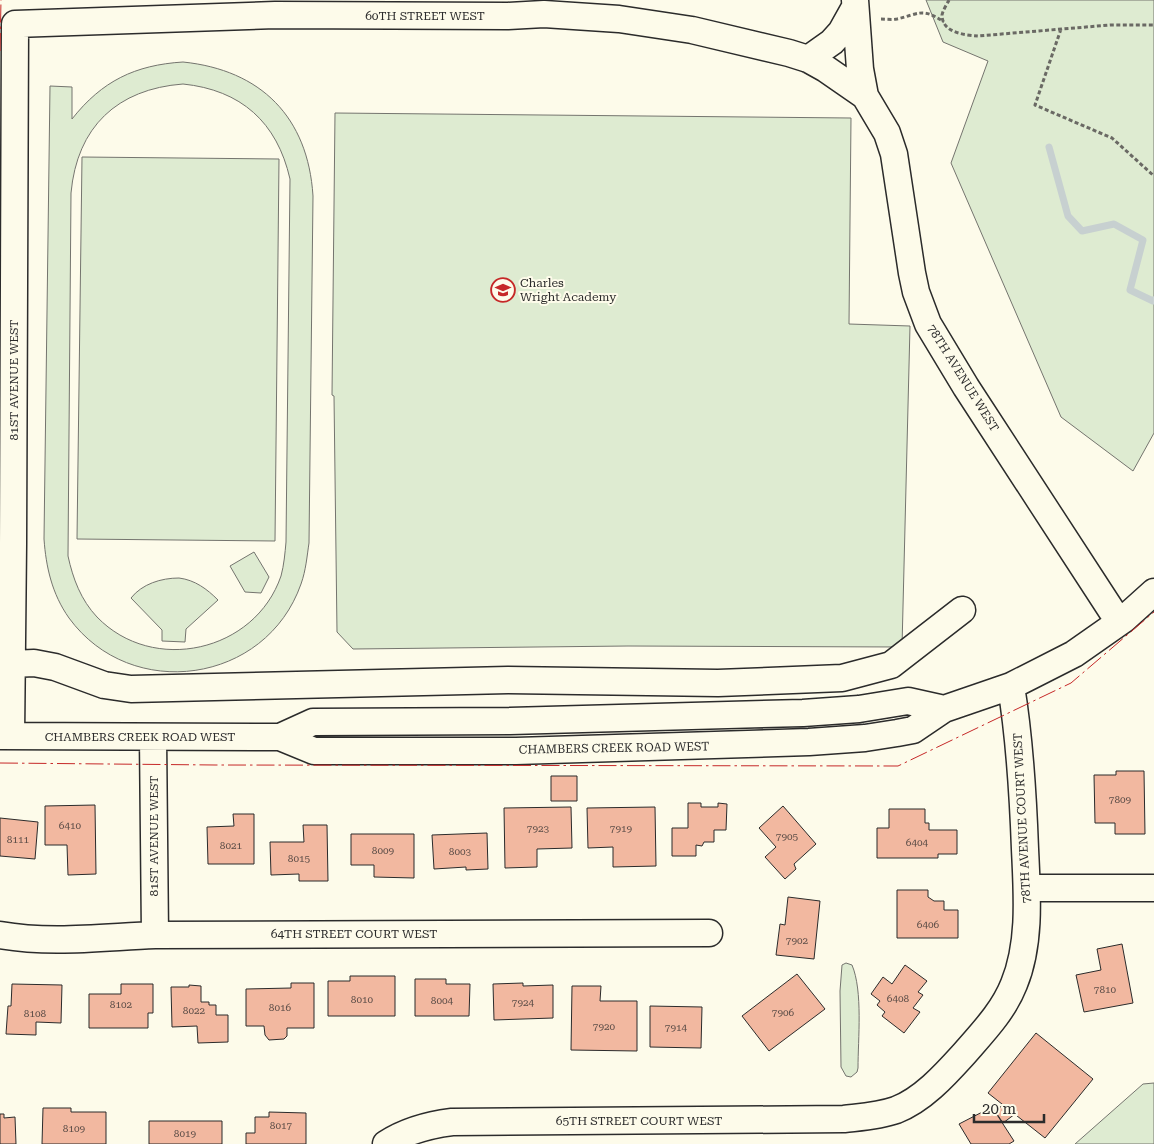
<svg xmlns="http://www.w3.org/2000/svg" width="1154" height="1144" font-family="'Roboto Serif',serif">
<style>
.green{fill:#deebd1;stroke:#74746e;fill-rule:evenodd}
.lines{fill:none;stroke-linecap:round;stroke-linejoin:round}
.stream{stroke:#c7d0d0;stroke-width:7}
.building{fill:#f2b8a0;stroke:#2b2b2b}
.minor-casing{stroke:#2b2b2b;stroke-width:29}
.path{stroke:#6a6964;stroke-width:3;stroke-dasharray:4 2.5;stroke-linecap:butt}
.minor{stroke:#fdfbea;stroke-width:26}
.power{stroke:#c62828;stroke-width:1;stroke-dasharray:18 4 2.5 4;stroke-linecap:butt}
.labels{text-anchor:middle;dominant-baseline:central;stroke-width:4;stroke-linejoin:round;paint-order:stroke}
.number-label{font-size:10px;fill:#5d4e48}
.street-label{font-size:12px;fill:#2b2b2b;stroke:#fdfbea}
.poi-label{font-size:12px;fill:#2b2b2b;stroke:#fdfbea;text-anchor:start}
</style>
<rect width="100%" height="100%" fill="#fdfbea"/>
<!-- green -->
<path class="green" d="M926,0h228v433l-21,38 -72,-54 -110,-254 37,-102 -45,-19z
M183,62c78,8 125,55 130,134l-4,347c-2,13 -3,27 -8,41 -35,100 -170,119 -232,34 -17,-24 -23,-51 -25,-79l6,-453 22,1v32c30,-38 63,-54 111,-57zM183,84c58,6 94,38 107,95l-4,363c-1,11 -2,23 -5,34 -26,76 -128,99 -184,41 -16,-17 -24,-38 -29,-61l3,-363c6,-66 46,-104 112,-109z
M335,113l516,5 -2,206 61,2 -8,321 -274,-1 -275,3 -16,-17 -3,-236 -2,-1z
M82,157l197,2 -4,382 -198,-2z
M254,552l15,25 -8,16 -16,-1 -15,-26z
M179,578c16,2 28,11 39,22l-32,29 -1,13 -23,-1v-11l-31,-32c11,-14 30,-20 48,-20z
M846,963l6,2c11,26 6,74 6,103l-1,4 -6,5 -5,-1 -5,-9 -1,-76 2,-26z
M1154,1083v61h-79l68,-60z"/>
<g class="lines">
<!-- stream -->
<path class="stream" d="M1049,147l19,69 14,15 32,-7 29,16 -13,50 23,11 1,-1"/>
</g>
<!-- building -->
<path class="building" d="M1116,771h28l1,63h-30v-11h-20l-1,-48h22z
M551,776h26v25h-26z
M688,803h13v4h17v-4l9,1 -1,26h-12v12h-10l-2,4 -6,-1v11h-24v-28h16z
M95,805l1,69 -28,1 -1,-30h-22v-39z
M783,806l33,38 -22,20 2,5 -11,10 -20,-22 11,-10 -17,-19z
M571,807l1,41 -35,1v18l-32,1 -1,-60z
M655,807l1,59 -43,1v-20l-25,1 -1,-40z
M889,809h36v14h4v7h28v24h-19v4h-61v-30h12z
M233,814h21v50h-46l-1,-37 27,-1z
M0,818l38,4 -3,37 -35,-3z
M303,825h24l1,56h-29v-7l-28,1 -1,-33h34z
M487,833l1,36 -22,1v-3l-32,2 -2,-34z
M351,834h63v44l-40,-1v-12h-23z
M897,890h31v7l6,4h10v9h14v28h-61z
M788,897l32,4 -6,58 -38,-4 4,-31 5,1z
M1122,944l11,59 -49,9 -8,-37 25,-5 -4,-21z
M905,965l22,16 -9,11 5,3 -10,13 7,4 -16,21 -22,-17 3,-4 -8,-7 3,-4 -9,-7 12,-17 9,7z
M797,974l28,35 -56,42 -27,-35z
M350,976h45v40h-67v-35h22z
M415,979h31v5h24l-1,32h-54z
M291,983h23v45h-27v8l-3,3 -15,1 -4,-5 -1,-9h-18v-37l45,-1z
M523,983v3l30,-1v33l-59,2 -1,-36z
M12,984l50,1 -1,38 -25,-1v13l-30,-1 2,-28h3z
M121,984h32v29h-5v15h-59v-34h32z
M189,985l12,1v16h8v3h7v10h12v27l-30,1 -1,-17 -25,1 -1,-40h18z
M572,986h29l-1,15h37v50l-66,-1z
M650,1006l52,1 -1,41 -51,-1z
M1036,1033l57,46 -48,59 -57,-45z
M1003,1105l12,9 -12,9 -8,-12z
M992,1107l22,34 -5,3h-38l-12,-20z
M43,1108h28v4h35v32h-64z
M269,1112l37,1v31h-60v-11h9v-16h14z
M0,1114h4v4l11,-1 1,27h-16z
M149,1121h73v23h-73z"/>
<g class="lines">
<!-- minor casing -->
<g class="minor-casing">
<path id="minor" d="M855,0l5,69 5,27
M808,59l24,-17 9,-10 14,-25
M12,664l22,-1 21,4 49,18 27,4 377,-9 210,3 124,-5 49,-13 71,-55
M0,736l280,1 34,14h202l293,-9 56,-4 32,-5 16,-3 31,-21 67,-23 63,-32 50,-35 30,-27
M11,736l2,-192 2,-520 260,-9 233,1 36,-2 75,5 73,11 97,23 19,6 18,10 39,27 22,37 7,21 18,119 4,19 12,32 38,63 153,235
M153,737l2,198
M280,737l33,-15 197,-1 293,-8 56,-4 49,-8 36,8
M1027,888h127
M0,935c50,9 104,2 155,0l554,-2
M386,1144c20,-13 42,-19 66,-22l392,-3c17,-2 35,-3 52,-9 26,-10 48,-34 67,-55 19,-22 40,-43 51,-71 17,-41 13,-91 11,-135 -2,-55 -5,-108 -14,-163"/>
</g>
<!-- path -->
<path class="path" d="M949,0c-2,4 -6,10 -7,15 0,18 23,20 36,21l132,-11h44
M881,19c5,0 11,1 16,0 22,-5 25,-12 47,3
M1061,29l-26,76 77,33 42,38"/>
<!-- minor -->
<use href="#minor" class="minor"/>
<!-- power -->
<path class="power" d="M0,51l1,-51
M0,763l215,2 683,1 173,-83 83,-71"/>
</g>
<!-- icons -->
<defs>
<g id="school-ring" transform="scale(1.25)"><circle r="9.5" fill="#fdfbea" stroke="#c62828" stroke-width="1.5"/><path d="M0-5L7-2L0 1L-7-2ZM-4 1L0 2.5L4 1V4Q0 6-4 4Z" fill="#c62828"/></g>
</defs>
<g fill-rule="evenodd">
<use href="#school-ring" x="503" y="290"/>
</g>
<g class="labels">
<!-- number labels -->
<g class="number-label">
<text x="1120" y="799">7809</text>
<text x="70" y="825">6410</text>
<text x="538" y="828">7923</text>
<text x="621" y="828">7919</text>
<text x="787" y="836">7905</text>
<text x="18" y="839">8111</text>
<text x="917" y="842">6404</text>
<text x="231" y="845">8021</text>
<text x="383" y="850">8009</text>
<text x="460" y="851">8003</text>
<text x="299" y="858">8015</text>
<text x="928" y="924">6406</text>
<text x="797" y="940">7902</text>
<text x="1105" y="989">7810</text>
<text x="898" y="998">6408</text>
<text x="362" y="999">8010</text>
<text x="442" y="1000">8004</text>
<text x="523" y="1002">7924</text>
<text x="121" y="1004">8102</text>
<text x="280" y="1007">8016</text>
<text x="194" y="1010">8022</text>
<text x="783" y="1012">7906</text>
<text x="35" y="1013">8108</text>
<text x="604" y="1026">7920</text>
<text x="676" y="1027">7914</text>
<text x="281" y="1125">8017</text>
<text x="74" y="1128">8109</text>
<text x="185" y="1133">8019</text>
</g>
<!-- street labels -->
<g class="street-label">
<text x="425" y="16">60TH STREET WEST</text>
<text transform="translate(963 378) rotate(58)">78TH AVENUE WEST</text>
<text transform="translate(14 380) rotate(-90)">81ST AVENUE WEST</text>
<text x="140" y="737">CHAMBERS CREEK ROAD WEST</text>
<text transform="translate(614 748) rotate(-1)">CHAMBERS CREEK ROAD WEST</text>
<text transform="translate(1022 818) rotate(-93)">78TH AVENUE COURT WEST</text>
<text transform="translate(154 836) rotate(-90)">81ST AVENUE WEST</text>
<text x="354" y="934">64TH STREET COURT WEST</text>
<text x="639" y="1121">65TH STREET COURT WEST</text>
</g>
<!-- poi labels -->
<g class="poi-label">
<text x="520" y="283">Charles<tspan x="520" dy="14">Wright Academy</tspan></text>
</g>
</g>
<!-- scale -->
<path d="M974 1114v8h70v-8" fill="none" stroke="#2b2b2b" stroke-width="2.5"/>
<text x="982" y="1114" font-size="15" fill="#2b2b2b" stroke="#fdfbea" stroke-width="4" paint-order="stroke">20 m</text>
</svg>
